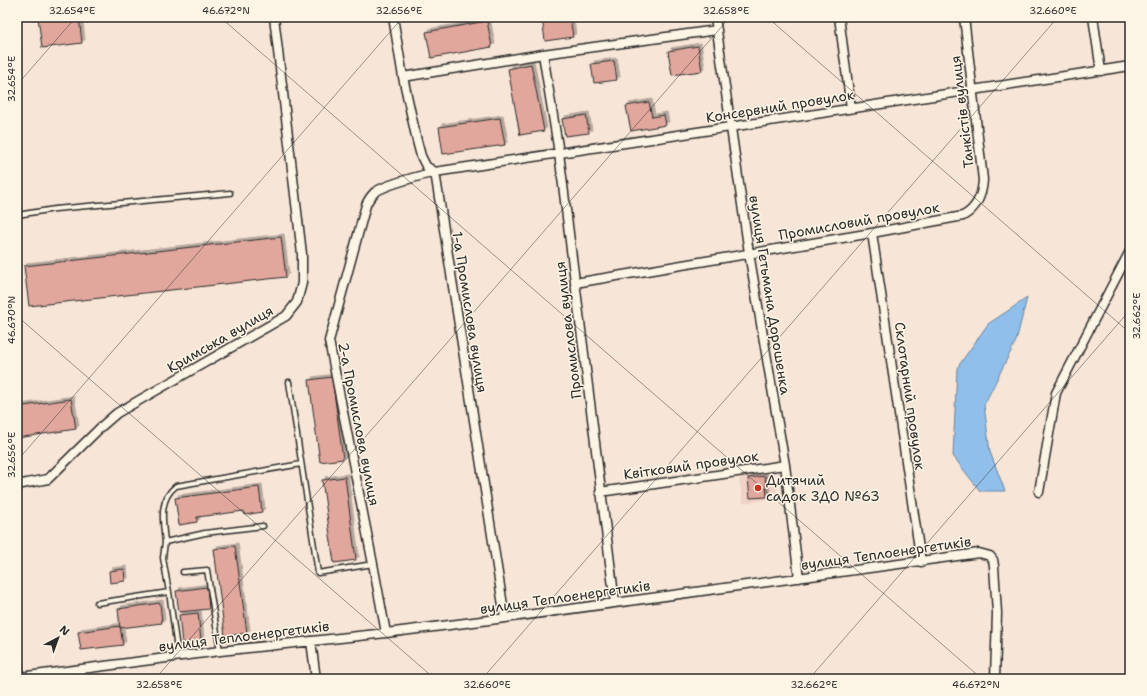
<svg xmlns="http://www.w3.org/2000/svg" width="1147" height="696" font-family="'Shantell Sans',sans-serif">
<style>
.built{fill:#f0d2c6}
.water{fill:#90bfeb;stroke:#68849e}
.building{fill:#e1a79d;stroke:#2b2b2b;filter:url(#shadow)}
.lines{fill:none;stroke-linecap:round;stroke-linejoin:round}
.service-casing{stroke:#2b2b2b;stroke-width:7}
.minor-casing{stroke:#2b2b2b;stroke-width:11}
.service{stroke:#fcf5e5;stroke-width:4}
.minor{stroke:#fcf5e5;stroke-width:8}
.ticks{fill:none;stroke:#2b2b2b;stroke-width:1;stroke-opacity:0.45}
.poi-dot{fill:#c8321e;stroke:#fcf5e5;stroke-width:1.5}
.labels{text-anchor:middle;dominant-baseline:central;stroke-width:3;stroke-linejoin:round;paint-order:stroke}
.street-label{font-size:14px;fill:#2b2b2b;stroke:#fcf5e5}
.poi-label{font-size:14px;fill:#2b2b2b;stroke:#fcf5e5;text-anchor:start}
.neatline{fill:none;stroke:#2b2b2b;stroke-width:1.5}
.ticks-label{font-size:10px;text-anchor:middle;fill:#2b2b2b}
</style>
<defs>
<filter id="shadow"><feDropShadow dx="3" dy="-3" stdDeviation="0" flood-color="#0004"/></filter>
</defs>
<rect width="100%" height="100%" fill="#f7e5d7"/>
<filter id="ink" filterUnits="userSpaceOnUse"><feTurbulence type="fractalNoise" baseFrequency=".025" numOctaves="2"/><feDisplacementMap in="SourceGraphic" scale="8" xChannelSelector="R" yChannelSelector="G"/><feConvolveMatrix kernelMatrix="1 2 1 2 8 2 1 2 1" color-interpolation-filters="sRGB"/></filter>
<g filter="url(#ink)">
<!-- built -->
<path class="built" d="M774,473l4,25 -35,5 -4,-26z"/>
<!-- water -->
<path class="water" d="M1027,298l-11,43 -32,64 6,47 15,39h-25l-27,-35 4,-88 31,-44z"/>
<!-- building -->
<path class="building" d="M38,17h41l3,26 -40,5z
M542,17h28l3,20 -28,4z
M673,17h26v2l-25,4z
M487,21l5,26 -61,11 -5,-26z
M17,46l4,29 -4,1z
M698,46l4,25 -30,4 -4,-24z
M614,61l3,19 -23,3 -3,-19z
M531,64l13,67 -24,4 -12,-66z
M649,102l3,15 12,-2 2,10 -35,6 -5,-25z
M586,115l3,18 -24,3 -3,-17z
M500,118l5,27 -62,9 -4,-27z
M281,237l5,40 -257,29 -5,-40z
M332,377l11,82 -23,3 -11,-82z
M71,399l5,30 -59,9v-31z
M765,476l2,21 -17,1 -2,-20z
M345,477l11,83 -22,3 -12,-83z
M259,487l3,25 -17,3 -1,-4 -47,6v5l-18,3 -4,-27z
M235,546l12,87 -22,3 -11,-87z
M124,569l1,12 -15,2 -1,-12z
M207,587l2,22 -30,3 -3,-21z
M160,603l2,20 -42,5 -2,-19z
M198,613l3,28 -19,2 -3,-28z
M120,626l3,19 -42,5 -3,-18z"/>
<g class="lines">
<!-- service casing -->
<g class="service-casing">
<path id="service" d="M17,215l38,-6 175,-16
M289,382l29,191 55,-9
M165,542c-2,-20 -7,-42 11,-56l125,-22
M183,572l24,-2 13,81
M169,592l-6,-34 2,-16 40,-9 58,-7
M97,603l72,-11 9,64"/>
</g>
<!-- minor casing -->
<g class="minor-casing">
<path id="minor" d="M393,17l10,60 14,64 4,15 5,10 9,6 70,446
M715,17l34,236 36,212 14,113
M839,17l12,91
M1093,17l8,54
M543,54l16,99 56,450
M403,77l140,-23 174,-24
M872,233l49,329
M575,283l297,-50 91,-17c14,-8 19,-20 20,-36l-19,-163
M17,485l31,-6 54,-53 15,-13 169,-97 11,-14 5,-19v-29l-28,-237
M600,492l185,-27
M1039,492l17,-99 74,-142
M386,633l-13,-69 -44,-223 37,-136c2,-5 5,-9 9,-13 12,-8 44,-16 60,-20l695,-106
M311,641l5,38
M17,658l3,21
M20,677l200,-26 166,-18 119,-15 474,-65 11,3 3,4 1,6 3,47 -2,66"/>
</g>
<!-- service -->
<use href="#service" class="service"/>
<!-- minor -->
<use href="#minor" class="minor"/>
</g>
</g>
<!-- ticks -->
<path class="ticks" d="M220,17l762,662M767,17l363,316M17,85l59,-68M17,316l418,363M17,461l386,-444M155,679l575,-662M482,679l576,-662M809,679l321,-369"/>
<!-- markers -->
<circle class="poi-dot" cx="758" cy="488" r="4"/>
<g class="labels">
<!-- street labels -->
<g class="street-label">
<text transform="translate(780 106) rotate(-9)">Консервний провулок</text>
<text transform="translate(962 112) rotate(-97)">Танкістів вулиця</text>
<text transform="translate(859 221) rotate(-10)">Промисловий провулок</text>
<text transform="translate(770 295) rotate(81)">вулиця Гетьмана Дорошенка</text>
<text transform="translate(470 312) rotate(81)">1-а Промислова вулиця</text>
<text transform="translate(568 330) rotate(-97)">Промислова вулиця</text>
<text transform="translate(220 339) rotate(-30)">Кримська вулиця</text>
<text transform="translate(910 396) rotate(82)">Склотарний провулок</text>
<text transform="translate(359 424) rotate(79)">2-а Промислова вулиця</text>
<text transform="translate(691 465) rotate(-8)">Квітковий провулок</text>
<text transform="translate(886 553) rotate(-8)">вулиця Теплоенергетиків</text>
<text transform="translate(565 597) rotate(-8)">вулиця Теплоенергетиків</text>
<text transform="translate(244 636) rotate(-7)">вулиця Теплоенергетиків</text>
</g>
<!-- poi labels -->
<g class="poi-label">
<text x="766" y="480">Дитячий<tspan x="766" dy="16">садок ЗДО №63</tspan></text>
</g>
</g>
<!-- margin -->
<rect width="1147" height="696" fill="none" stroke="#fcf5e5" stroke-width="44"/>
<!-- north arrow -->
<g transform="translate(58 638) rotate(41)" stroke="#fcf5e5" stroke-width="3" paint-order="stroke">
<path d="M0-3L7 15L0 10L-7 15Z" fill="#2b2b2b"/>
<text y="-6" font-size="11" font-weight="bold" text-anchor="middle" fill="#2b2b2b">N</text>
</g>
<rect x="22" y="22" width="1103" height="652" class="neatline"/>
<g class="ticks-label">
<text x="72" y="14">32.654°E</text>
<text x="226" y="14">46.672°N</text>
<text x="399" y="14">32.656°E</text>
<text x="726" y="14">32.658°E</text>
<text x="1053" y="14">32.660°E</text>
<text transform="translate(11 79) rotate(-90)" y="4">32.654°E</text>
<text transform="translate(1136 316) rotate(-90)" y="4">32.662°E</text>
<text transform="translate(11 320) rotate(-90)" y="4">46.670°N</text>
<text transform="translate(11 455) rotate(-90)" y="4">32.656°E</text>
<text x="159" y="688">32.658°E</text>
<text x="487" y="688">32.660°E</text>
<text x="814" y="688">32.662°E</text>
<text x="976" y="688">46.672°N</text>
</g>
</svg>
